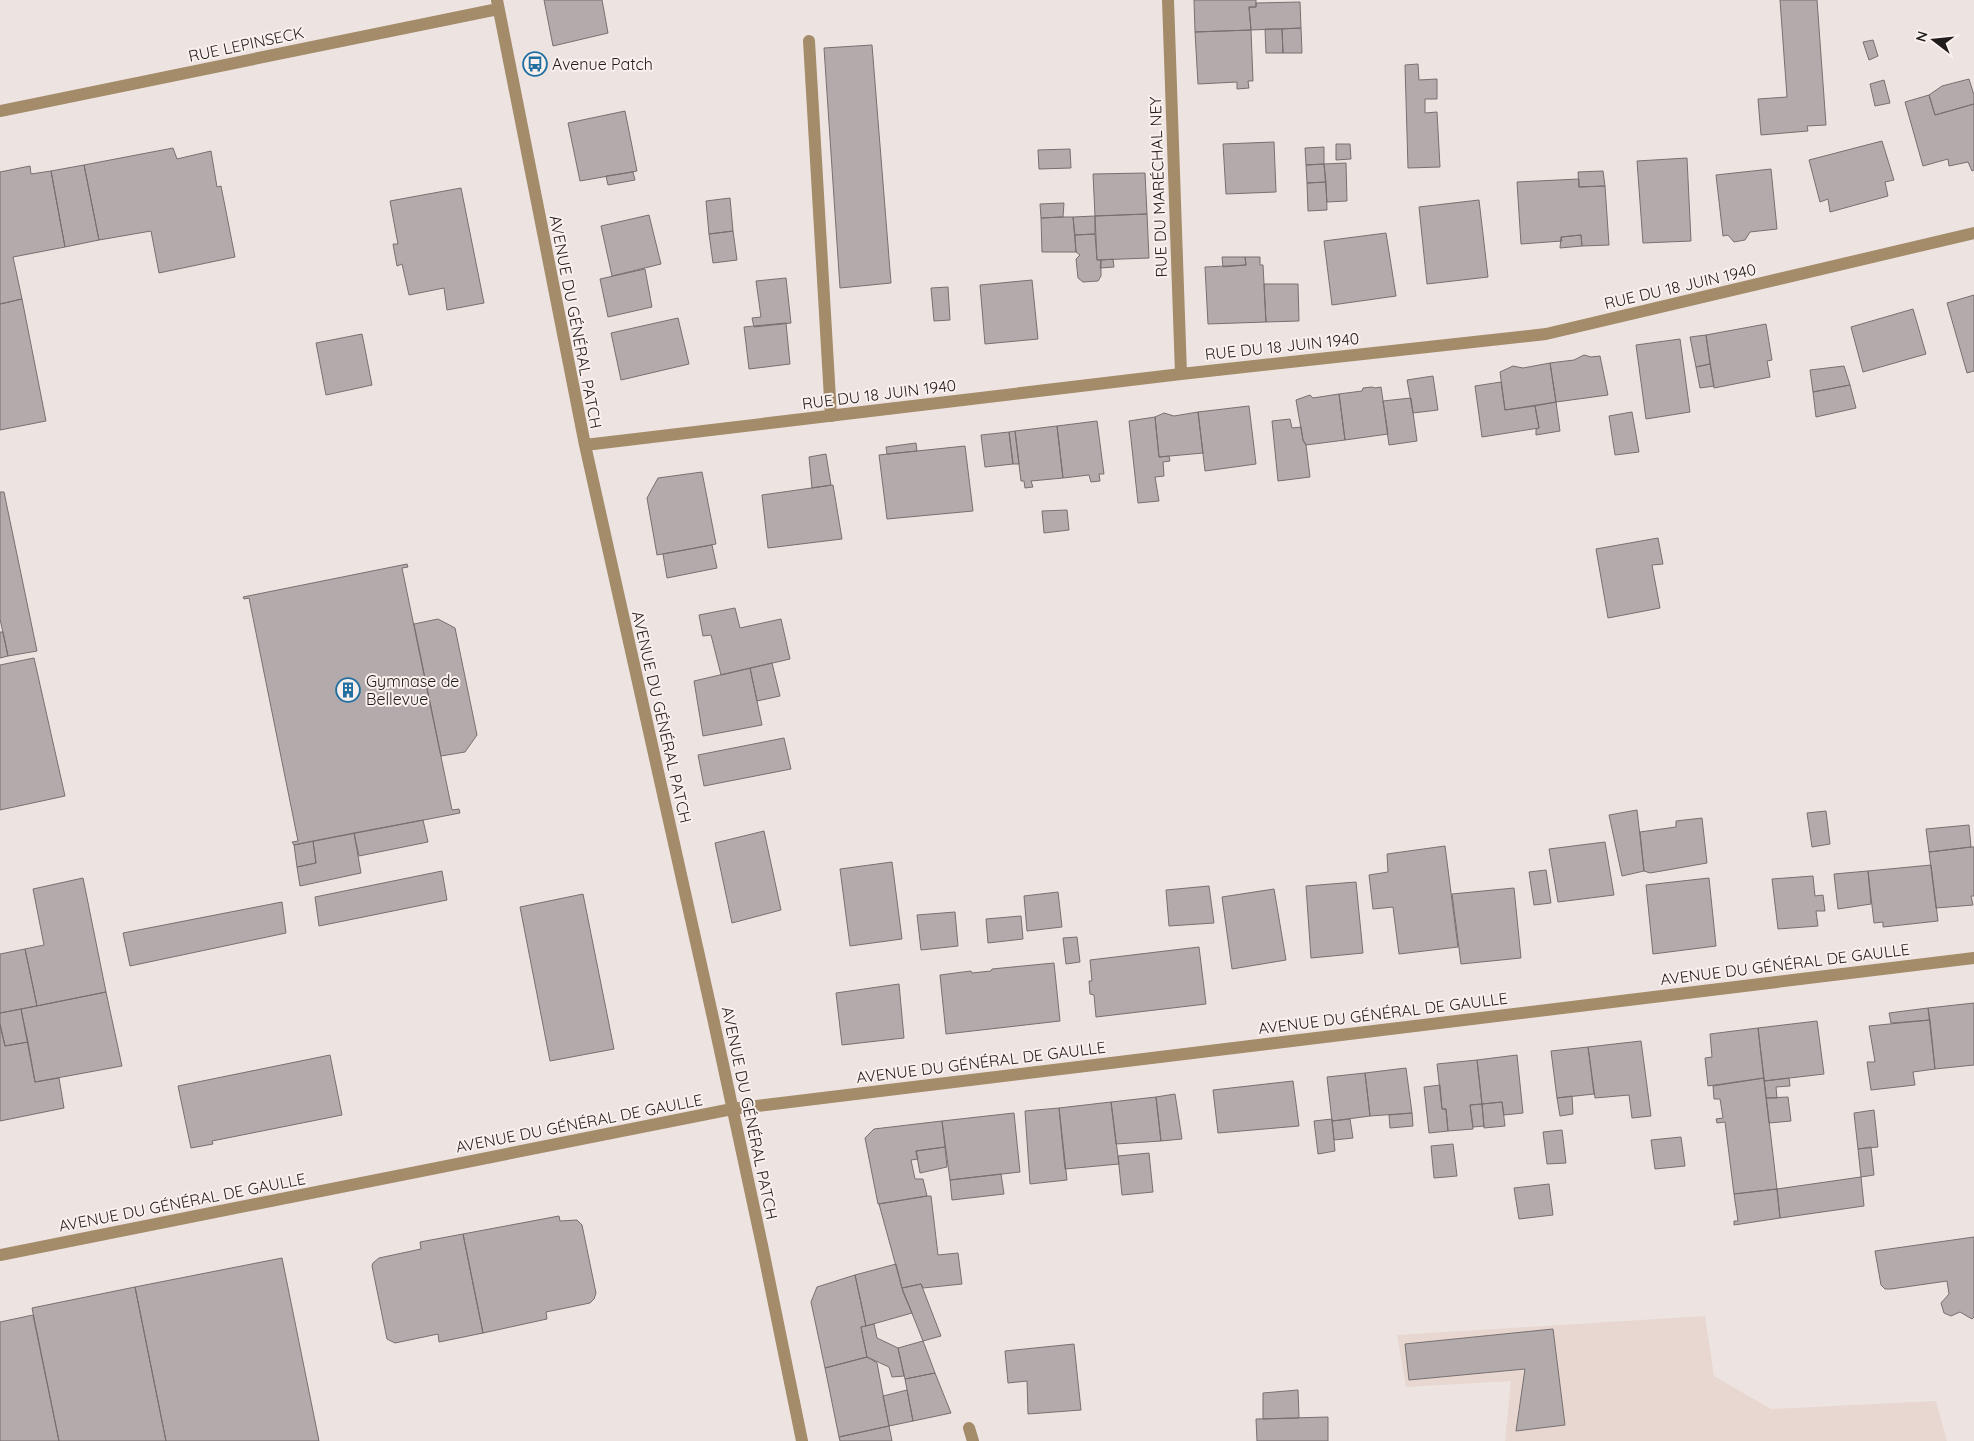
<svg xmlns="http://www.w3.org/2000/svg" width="1974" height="1441" font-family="Quicksand,sans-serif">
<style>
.built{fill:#e7d7d0}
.building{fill:#b3aaab;stroke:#786f70}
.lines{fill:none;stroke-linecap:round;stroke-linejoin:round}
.lane{stroke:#a48b69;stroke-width:12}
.street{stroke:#a48b69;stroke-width:12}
.labels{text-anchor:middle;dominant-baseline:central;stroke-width:4;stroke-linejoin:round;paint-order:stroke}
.street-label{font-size:16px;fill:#201d1c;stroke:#faf1ee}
.poi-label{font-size:16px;fill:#201d1c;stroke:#faf1ee;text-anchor:start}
</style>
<rect width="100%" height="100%" fill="#ede4e1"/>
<!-- built -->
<path class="built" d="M1705,1316l9,60 57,33 165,-8 11,40h-442l6,-60 -105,6 -9,-52z"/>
<!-- building -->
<path class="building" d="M544,0h58l6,33 -55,13z
M1194,0h62v7h-7l2,23 -56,2z
M1780,0h37l9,125 -19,1 1,5 -47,4 -3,-36 29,-2z
M1300,2l1,26 -50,2 -2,-23h7v-4z
M1301,28l1,25h-19l-1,-24z
M1265,29h17l1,24h-17z
M1251,30l2,51h-5l1,7 -12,1v-7l-39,2 -3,-52z
M1873,40l5,16 -9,4 -6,-18z
M872,45l19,238 -51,5 -16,-240z
M1418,64l1,16 18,-1v20h-12v14l12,-1 3,55 -32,1 -3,-103z
M1969,79l5,16v9l-39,11 -6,-20 13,-9z
M1884,80l6,23 -15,3 -5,-22z
M1929,95l6,20 39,-11v66l-2,1 -4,-9 -19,4 -1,-7 -25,7 -18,-64z
M625,111l12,60 -57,10 -12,-58z
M1882,141l12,39 -9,2 3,14 -58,16 -2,-13 -8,3 -11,-42z
M1274,142l2,50 -50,2 -3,-50z
M1336,144h14l1,15 -15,1z
M1324,147v17l-18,1 -1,-17z
M173,148l4,11 34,-8 6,36 4,-1 14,71 -76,16 -8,-42 -52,9 -15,-75z
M1070,149l1,19 -32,1 -1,-19z
M1687,158l4,83 -48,2 -6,-82z
M1346,163l1,38 -20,1 -3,-38z
M1324,164l2,18 -19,1 -1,-18z
M84,165l15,75 -34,7 -14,-76z
M30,166l1,8 20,-3 14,76 -52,10 9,42 -22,5v-132z
M1771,169l6,60 -27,3 -5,8 -11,2 -6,-7 -5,1 -7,-61z
M1603,171l2,15 -26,1 -1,-15z
M633,172l2,8 -27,5 -2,-9z
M1145,173l2,41 -52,2 -2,-42z
M1579,179v8l26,-1 4,59 -27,1 -1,-11 -20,2 1,4 -41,3 -4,-62z
M1326,182l1,28 -19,1 -1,-28z
M461,188l23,115 -37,7 -3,-22 -35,7 -7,-31 -5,2 -4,-22h5l-8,-43z
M730,198l3,33 -24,3 -3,-33z
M1479,200l9,77 -61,7 -8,-77z
M1064,203l-1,14 -22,1 -1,-14z
M1147,214l2,44 -52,2 -2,-44z
M649,215l12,49 -49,12 -11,-50z
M1095,216v18l-20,1 -2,-18z
M1063,217h10l3,35h-34l-1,-34z
M733,231l4,29 -24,3 -4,-29z
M1386,233l10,63 -64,9 -8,-64z
M1095,234l2,26h4v16l-3,5 -15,1 -5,-4 -2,-19 4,-4 -4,-3 -1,-17z
M1581,235l1,11 -22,2 1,-11z
M1222,257h23l1,8 -23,2z
M1245,257h15v8h3l3,57 -58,2 -3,-57 41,-2z
M1113,259l1,8 -14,1 1,-8z
M645,269l7,38 -44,10 -8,-38z
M786,278l5,45 -37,4 -2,-9 9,-1 -5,-36z
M1032,280l6,59 -53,5 -5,-59z
M1264,284h34l1,37 -33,1z
M948,287l2,33 -16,1 -3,-33z
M1974,295v76l-7,2 -20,-70z
M22,299l24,122 -46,9v-126z
M1913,309l13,45 -63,18 -12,-45z
M678,318l11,46 -68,16 -10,-47z
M786,323l4,41 -41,5 -5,-42z
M1766,324l6,36 -5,1 3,16 -56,11 -8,-53z
M362,334l10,51 -46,10 -10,-52z
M1706,335l4,29 -14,3 -6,-30z
M1680,339l10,73 -44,7 -10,-74z
M1584,355l7,2 9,-1 8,39 -52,7 -6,-39 24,-3z
M1550,363l6,39 -51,8 -5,-38 13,-6 10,2z
M1710,364l4,22 -14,2 -4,-21z
M1844,366l6,19 -37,7 -3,-22z
M1433,376l5,34 -25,3 -6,-33z
M1501,382l4,28 30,-4 4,22 -57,9 -7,-51z
M1850,385l6,23 -40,9 -3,-25z
M1372,387l3,1 6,-1 7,47 -43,6 -6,-46 23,-3 1,-3z
M1339,394l6,46 -39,5 -3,-5 -7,-40 14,-5 3,3z
M1411,398l6,43 -28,4 -6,-44z
M1556,402l4,29 -24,4v-6l3,-1 -4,-22z
M1249,406l7,58 -51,7 -7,-59z
M1198,412l5,41 -44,4 -4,-40 9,-4 10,3z
M1632,412l7,40 -24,3 -6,-39z
M1155,417l4,40 10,-1 1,5 -7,1 1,14 -9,1 4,24 -21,2 -9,-82z
M1290,419l2,9 9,-1 2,13 3,5 4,32 -32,4 -6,-60z
M1097,421l7,53h-5l1,7 -9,1 -2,-7 -26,3 -6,-52z
M1057,426l6,52 -32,3 2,6 -8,1 -1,-7h-3l-6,-50z
M1015,431l4,33h-6l-4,-32z
M1009,432l4,32 -28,3 -4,-32z
M916,443l1,8 -30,3 -1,-7z
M965,446l8,65 -86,8 -8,-64z
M826,454l5,31 -19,3 -3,-31z
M702,472l14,72 -59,11 -10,-57 11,-20z
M833,485l9,54 -74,9 -6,-53z
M0,492h4l33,159 -29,5 -8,-37z
M1067,510l2,20 -25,3 -2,-22z
M1658,538l5,26 -11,1 8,43 -52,10 -12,-69z
M712,545l5,23 -50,10 -4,-24z
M407,564l1,3 -6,1 50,242 7,-1 1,4 -166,32 -2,-3 6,-1 -49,-243 -5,1 -1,-2z
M735,608l5,20 41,-9 9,40 -69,16 -10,-40 -8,1 -4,-21z
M438,619l17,9 22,107 -12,17 -24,4 -27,-132z
M0,632h3l5,24 -8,2z
M34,658l31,138 -65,14v-145z
M772,663l8,33 -23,5 -7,-33z
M750,668l12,57 -59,11 -9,-55z
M784,738l7,31 -87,17 -6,-31z
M1637,810l7,61 -22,5 -13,-61z
M1826,811l4,33 -18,3 -5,-34z
M1702,818l5,45 -57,10 -6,-2 -4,-39 36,-5v-6z
M423,820l5,22 -69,14 -5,-23z
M1969,825l2,22 -42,5 -3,-23z
M764,831l17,79 -49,13 -17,-80z
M354,833l7,40 -61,13 -3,-19 19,-4 -3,-22z
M313,841l3,22 -19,4 -3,-22z
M1605,842l9,53 -56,7 -9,-53z
M1445,846l13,101 -59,7 -6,-47 -20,2 -4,-34 19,-3 -1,-18z
M1971,847h3v49h-3l2,9 -37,3 -7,-56z
M892,862l10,77 -52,7 -10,-77z
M1931,865l7,56 -55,6v-5l-9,1 -6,-52z
M1546,870l5,33 -17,2 -5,-33z
M442,871l5,29 -128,26 -4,-29z
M1868,871l3,33 -33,5 -4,-35z
M1813,876l2,20 8,-1 2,16h-9l2,15 -40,3 -6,-50z
M83,878l23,114 -69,14 -12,-57 19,-4 -11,-56z
M1709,878l7,68 -63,8 -7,-69z
M1356,882l7,71 -52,5 -5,-72z
M1209,886l5,37 -45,3 -3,-36z
M1514,888l7,70 -60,6 -9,-70z
M1274,889l12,71 -54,9 -10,-72z
M1058,892l4,35 -35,4 -3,-35z
M583,894l31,155 -64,12 -30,-154z
M282,902l4,31 -156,33 -7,-33z
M955,912l3,34 -37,4 -4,-35z
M1021,916l2,23 -35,4 -2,-24z
M1077,937l3,25 -14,2 -3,-26z
M1199,947l7,57 -110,13 -2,-22 -4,-1 -1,-13h3l-2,-21z
M25,949l12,57 -37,7v-59z
M1054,963l6,58 -114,13 -6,-59 31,-4 1,2 19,-2 1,-2z
M899,984l5,54 -62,7 -6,-52z
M106,992l16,74 -87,16 -14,-73z
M1974,1003v62l-39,4 -7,-61z
M1928,1008l2,12 -39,3 -2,-10z
M21,1009l7,33 -23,4 -5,-22v-11z
M1930,1020l5,49 -22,3 2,13 -44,5 -4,-28h8l-6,-36z
M1817,1021l7,53 -60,7 -6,-53z
M0,1024l5,22 23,-4 7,40 24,-4 5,30 -64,13z
M1758,1028l6,50 -56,8 -3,-28 7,-1 -2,-23z
M1641,1041l10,75 -19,2 -3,-23 -34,3 -7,-51z
M1588,1047l6,47 -37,4 -6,-47z
M330,1055l12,60 -130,26 1,3 -22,4 -13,-62z
M1517,1055l6,58 -19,2 -2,-13 -20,2 -5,-44z
M1477,1060l5,44 -12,1 3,24 -25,2 -2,-22h-4l-5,-45z
M1406,1068l6,45 -42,3 -5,-43z
M1365,1073l5,43 -38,5 -5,-44z
M1764,1078l13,111 -43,5 -9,-72 -8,1 -1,-4 7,-1 -3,-19h-6l-1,-13z
M1789,1078l1,8 -14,1 1,11h-11l-2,-17z
M1293,1081l6,45 -81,7 -5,-43z
M1440,1085l2,24h4l2,22 -19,2 -5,-46z
M1175,1094l7,45 -21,2 -5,-44z
M1572,1096l1,18 -13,2 -3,-18z
M1156,1097l5,44 -45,3 -5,-42z
M1788,1097l3,24 -22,2 -3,-25z
M1111,1102l8,62 -54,5 -6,-61z
M1502,1102l3,24 -21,2 -2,-24z
M1482,1104l2,22 -11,1 -3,-22z
M1059,1108l8,72 -37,4 -5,-73z
M1874,1110l4,37 -20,2 -4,-36z
M1014,1113l6,59 -70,8 -8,-59z
M1412,1113l1,13 -23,2 -1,-13z
M1332,1119l3,32 -17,3 -4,-33z
M1350,1119l3,19 -19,2 -2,-19z
M942,1121l3,26 -29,4 2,8 -7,1 4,19h8l4,17 -49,8 -13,-66 9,-9z
M1562,1130l4,33 -19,1 -4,-32z
M1681,1137l4,29 -30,3 -4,-29z
M1453,1144l4,32 -23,2 -3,-32z
M945,1147l2,20 -27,6 -4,-22z
M1871,1147l3,28 -13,2 -3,-28z
M1149,1153l4,39 -31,3 -4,-39z
M1001,1174l3,20 -52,6 -2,-20z
M1861,1177l3,29 -84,12 -3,-29z
M1549,1184l4,31 -34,4 -5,-31z
M1777,1189l3,29 -46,7v-4h4l-4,-27z
M927,1196h4l7,59 20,-2 4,31 -39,4 -2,-4 -19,4 -23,-84z
M559,1216l1,5 17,-1 5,5 14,68 -2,6 -4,4 -44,9 1,7 -64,14 -20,-99z
M463,1234l20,99 -44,9 -1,-8 -43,9 -8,-4 -15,-73 1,-3 6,-5 42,-9 -1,-7z
M1974,1237v80l-2,2 -12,-7 -9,4 -7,-3 -3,-10 8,-9 -2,-13 -56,8h-6l-4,-4 -6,-34z
M282,1258l37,183h-153l-31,-154z
M896,1264l7,28 9,21 -46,13 -11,-51z
M855,1275l11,51 -5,1 6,30 -42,11 -14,-66 6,-15z
M921,1284l20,52 -18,5 -21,-53z
M135,1287l31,154h-107l-27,-133z
M33,1315l26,126h-59v-119z
M874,1324l3,14 21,10 6,28 -12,1 -3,-10 -22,-10 -6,-30z
M1553,1329l12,96 -49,6 9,-62 -116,11 -4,-36z
M923,1341l12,32 -30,6 -7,-31z
M1074,1344l7,66 -53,4 -1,-33 -19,2 -3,-32z
M867,1357l10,6 12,63 -50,11 -14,-69z
M935,1373l16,40 -38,8 -8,-42z
M907,1390l6,31 -24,5 -6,-30z
M1298,1390l1,28 -36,1v-26z
M1328,1417v24h-71l-1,-22z
M889,1426l3,15h-52l-1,-4z"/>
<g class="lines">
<!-- lane -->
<path class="lane" d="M809,41l22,375
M969,1428l4,13"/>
<!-- street -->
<path class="street" d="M497,0l88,445 128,573 49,227 40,196
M1168,0l13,374
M0,111l498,-102
M585,445l596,-71 365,-40 428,-101
M0,1255l732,-146 1242,-151"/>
</g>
<!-- icons -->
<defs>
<g id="bus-ring" transform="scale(1.25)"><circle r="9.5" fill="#faf1ee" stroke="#216fa1" stroke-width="1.5"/><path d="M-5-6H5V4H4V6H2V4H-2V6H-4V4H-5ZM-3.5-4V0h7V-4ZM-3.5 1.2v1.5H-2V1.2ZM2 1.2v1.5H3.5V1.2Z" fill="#216fa1"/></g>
<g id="building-ring" transform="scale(1.25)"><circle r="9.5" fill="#faf1ee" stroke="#216fa1" stroke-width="1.5"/><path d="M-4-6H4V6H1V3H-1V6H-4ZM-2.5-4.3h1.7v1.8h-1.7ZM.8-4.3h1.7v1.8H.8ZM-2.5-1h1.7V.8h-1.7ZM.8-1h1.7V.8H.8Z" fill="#216fa1"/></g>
</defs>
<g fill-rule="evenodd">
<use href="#bus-ring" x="535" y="64"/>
<use href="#building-ring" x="348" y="690"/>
</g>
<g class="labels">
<!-- street labels -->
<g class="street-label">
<text transform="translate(246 44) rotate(-12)">RUE LEPINSECK</text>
<text transform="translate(1158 187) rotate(-92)">RUE DU MARÉCHAL NEY</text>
<text transform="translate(1680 286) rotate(-13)">RUE DU 18 JUIN 1940</text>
<text transform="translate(576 322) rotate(79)">AVENUE DU GÉNÉRAL PATCH</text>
<text transform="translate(1282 346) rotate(-6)">RUE DU 18 JUIN 1940</text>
<text transform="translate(879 394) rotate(-7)">RUE DU 18 JUIN 1940</text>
<text transform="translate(662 717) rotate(77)">AVENUE DU GÉNÉRAL PATCH</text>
<text transform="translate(1785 964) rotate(-7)">AVENUE DU GÉNÉRAL DE GAULLE</text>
<text transform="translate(1383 1013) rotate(-7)">AVENUE DU GÉNÉRAL DE GAULLE</text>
<text transform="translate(981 1062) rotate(-7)">AVENUE DU GÉNÉRAL DE GAULLE</text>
<text transform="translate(750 1113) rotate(78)">AVENUE DU GÉNÉRAL PATCH</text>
<text transform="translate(579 1123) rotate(-11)">AVENUE DU GÉNÉRAL DE GAULLE</text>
<text transform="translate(182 1202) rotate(-11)">AVENUE DU GÉNÉRAL DE GAULLE</text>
</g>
<!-- poi labels -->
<g class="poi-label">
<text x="552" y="64">Avenue Patch</text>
<text x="366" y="681">Gymnase de<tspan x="366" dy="18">Bellevue</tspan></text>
</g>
</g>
<!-- north arrow -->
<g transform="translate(1934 40) rotate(286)" stroke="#faf1ee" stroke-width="4" paint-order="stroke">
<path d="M0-4L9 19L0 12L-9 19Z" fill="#201d1c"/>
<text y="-8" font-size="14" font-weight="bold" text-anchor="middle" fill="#201d1c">N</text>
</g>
</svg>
